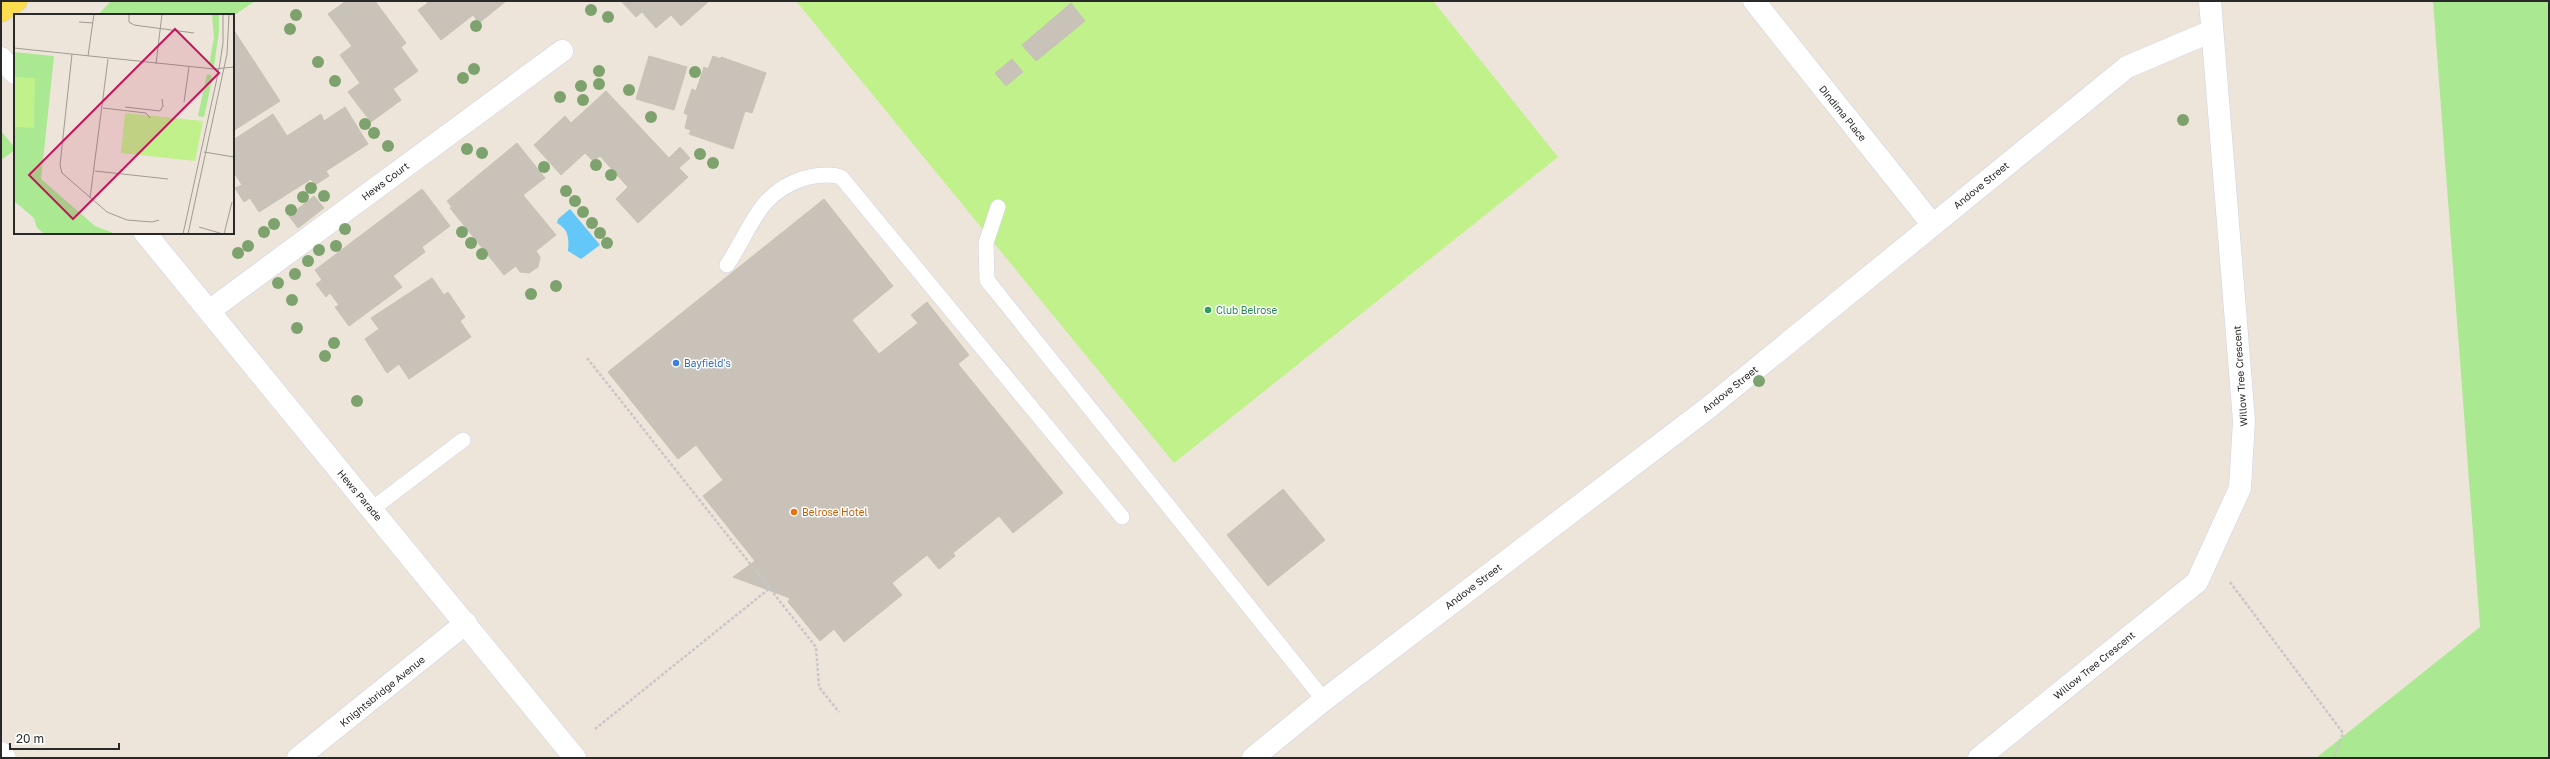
<svg xmlns="http://www.w3.org/2000/svg" width="2550" height="759" font-family="'Golos Text',sans-serif">
<style>
.green{fill:#aae891}
.pitch{fill:#c0f18b}
.water{fill:#63c8f8}
.building{fill:#c8c2b9;stroke:#c8c2b3}
.lines{fill:none;stroke-linecap:round;stroke-linejoin:round}
.lane-casing{stroke:#cfd1e4;stroke-width:16}
.street-casing{stroke:#cfd1e4;stroke-width:23}
.secondary-casing{stroke:#cfd1e4;stroke-width:23}
.primary-casing{stroke:#c7c7c7;stroke-width:23}
.path{stroke:#c7c7c7;stroke-width:2.5;stroke-dasharray:3 2;stroke-linecap:butt}
.lane{stroke:#fff;stroke-width:15}
.street{stroke:#fff;stroke-width:22}
.secondary{stroke:#fff;stroke-width:22}
.primary{stroke:#fcdd4f;stroke-width:22}
.tree{fill:#7da26d}
.leisure-dot{fill:#2e9e5b;stroke:#fff;stroke-width:1.5}
.shop-dot{fill:#3f7fe0;stroke:#fff;stroke-width:1.5}
.food-dot{fill:#e8710a;stroke:#fff;stroke-width:1.5}
.labels{text-anchor:middle;dominant-baseline:central;stroke-width:3;stroke-linejoin:round;paint-order:stroke}
.street-label{font-size:10px;fill:#292929;stroke:#fff}
.leisure-label{font-size:10px;fill:#27864d;stroke:#fff;text-anchor:start}
.shop-label{font-size:10px;fill:#366cbe;stroke:#fff;text-anchor:start}
.food-label{font-size:10px;fill:#c56008;stroke:#fff;text-anchor:start}
.inset-road{fill:none;stroke:#9f9a93;stroke-width:1}
.view{fill:#c2185b;fill-opacity:0.15;stroke:#c2185b;stroke-width:2}
.inset-edge{fill:none;stroke:#292929;stroke-width:2}
</style>
<rect width="100%" height="100%" fill="#ede5d9"/>
<!-- green -->
<path class="green" d="M111,1h144l-22,15 -135,-1z
M2433,1h116v757h-233l164,-131z
M1,131l14,17v2l-14,10z"/>
<!-- pitch -->
<path class="pitch" d="M796,1h637l125,156 -384,306z"/>
<!-- water -->
<path class="water" d="M570,209l30,36 -19,14 -13,-8c1,-13 1,-21 -11,-28l1,-4z"/>
<!-- building -->
<path class="building" d="M346,1h29l31,42 -5,4 17,24 -25,18 8,11 -30,22 -23,-30 12,-9 -20,-28 12,-9 -24,-32z
M426,1h80l-27,22 -6,-8 -32,25 -23,-30 10,-7z
M621,1h88l-28,25 -10,-11 -15,13 -14,-16 -6,5z
M1071,3l14,18 -49,40 -14,-16z
M233,29l47,72 -47,30z
M649,56l38,11 -13,43 -38,-11z
M713,56l8,3v-2l45,16 -14,40 -7,-2 -12,38 -44,-15 2,-4 -6,-2 3,-13 -4,-2 8,-24 4,2 8,-24 4,2z
M1012,59l11,13 -17,14 -11,-13z
M606,91l63,67 11,-11 10,11 -11,10 9,9 -50,46 -22,-24 12,-12 -28,-31 -7,5 -8,-8 -24,22 -27,-30 31,-29 6,7z
M345,107l23,37 -42,27 3,5 -14,9 -4,-6 -52,33 -9,-14 -6,4 -9,-14 7,-3 -9,-14v-31l40,-26 14,22 34,-22 3,7z
M517,143l28,35 -22,17 33,40 -20,16 4,6 -2,10 -9,6 -9,-1 -4,-6 -12,9 -54,-67 2,-1 -5,-6z
M422,189l28,37 -28,21 3,5 -32,24 9,11 -53,39 -14,-19 4,-2 -9,-12 -4,4 -10,-13 6,-4 -7,-10z
M314,196l10,12 -26,20 -9,-12z
M824,199l69,87 -41,34 27,34 39,-31 -7,-8 16,-13 42,53 -11,9 105,129 -50,40 -14,-17 -46,37 2,3 -16,13 -12,-14 -35,28 10,12 -58,47 -10,-13 -14,12 -32,-39 2,-4 -57,-21 22,-16 -52,-65 20,-16 -27,-35 -18,14 -70,-87z
M432,278l12,17 4,-3 17,25 -5,4 11,16 -62,42 -10,-15 -12,9 -22,-34 14,-10 -8,-11z
M1283,489l42,51 -57,46 -41,-51z"/>
<g class="lines">
<!-- lane casing -->
<g class="lane-casing">
<path id="lane" d="M998,207l-12,36 1,37 337,420
M727,265c25,-37 31,-73 78,-87 12,-3 24,-5 36,-1l281,340
M372,509l91,-69"/>
</g>
<!-- street casing -->
<g class="street-casing">
<path id="street" d="M1754,1l178,223
M209,311l353,-260
M1,753l4,5
M298,758l168,-135
M1253,758l71,-58 384,-292 419,-341 85,-36
M1979,758l218,-176 43,-94 4,-67 -34,-420"/>
</g>
<!-- secondary casing -->
<g class="secondary-casing">
<path id="secondary" d="M1,58l14,15
M145,233l430,525"/>
</g>
<!-- primary casing -->
<g class="primary-casing">
<path id="primary" d="M1,11l15,-10"/>
</g>
<!-- path -->
<path class="path" d="M587,358l229,289 3,40 20,25
M2230,582l113,151 -9,25
M595,729l175,-141"/>
<!-- lane -->
<use href="#lane" class="lane"/>
<!-- street -->
<use href="#street" class="street"/>
<!-- secondary -->
<use href="#secondary" class="secondary"/>
<!-- primary -->
<use href="#primary" class="primary"/>
</g>
<!-- trees -->
<g class="tree">
<circle cx="591" cy="10" r="6"/>
<circle cx="296" cy="15" r="6"/>
<circle cx="608" cy="17" r="6"/>
<circle cx="476" cy="26" r="6"/>
<circle cx="290" cy="29" r="6"/>
<circle cx="318" cy="62" r="6"/>
<circle cx="474" cy="69" r="6"/>
<circle cx="599" cy="71" r="6"/>
<circle cx="695" cy="72" r="6"/>
<circle cx="463" cy="78" r="6"/>
<circle cx="335" cy="81" r="6"/>
<circle cx="599" cy="84" r="6"/>
<circle cx="581" cy="86" r="6"/>
<circle cx="629" cy="90" r="6"/>
<circle cx="560" cy="97" r="6"/>
<circle cx="583" cy="100" r="6"/>
<circle cx="651" cy="117" r="6"/>
<circle cx="2183" cy="120" r="6"/>
<circle cx="365" cy="124" r="6"/>
<circle cx="374" cy="133" r="6"/>
<circle cx="388" cy="146" r="6"/>
<circle cx="467" cy="149" r="6"/>
<circle cx="482" cy="153" r="6"/>
<circle cx="700" cy="154" r="6"/>
<circle cx="713" cy="163" r="6"/>
<circle cx="596" cy="165" r="6"/>
<circle cx="544" cy="167" r="6"/>
<circle cx="611" cy="175" r="6"/>
<circle cx="311" cy="188" r="6"/>
<circle cx="566" cy="191" r="6"/>
<circle cx="324" cy="196" r="6"/>
<circle cx="303" cy="197" r="6"/>
<circle cx="575" cy="201" r="6"/>
<circle cx="291" cy="210" r="6"/>
<circle cx="583" cy="212" r="6"/>
<circle cx="592" cy="223" r="6"/>
<circle cx="274" cy="224" r="6"/>
<circle cx="345" cy="229" r="6"/>
<circle cx="264" cy="232" r="6"/>
<circle cx="462" cy="232" r="6"/>
<circle cx="600" cy="233" r="6"/>
<circle cx="471" cy="243" r="6"/>
<circle cx="607" cy="243" r="6"/>
<circle cx="248" cy="246" r="6"/>
<circle cx="336" cy="246" r="6"/>
<circle cx="319" cy="250" r="6"/>
<circle cx="238" cy="253" r="6"/>
<circle cx="482" cy="254" r="6"/>
<circle cx="308" cy="261" r="6"/>
<circle cx="295" cy="274" r="6"/>
<circle cx="278" cy="283" r="6"/>
<circle cx="556" cy="286" r="6"/>
<circle cx="531" cy="294" r="6"/>
<circle cx="292" cy="300" r="6"/>
<circle cx="297" cy="328" r="6"/>
<circle cx="334" cy="343" r="6"/>
<circle cx="325" cy="356" r="6"/>
<circle cx="1759" cy="381" r="6"/>
<circle cx="357" cy="401" r="6"/>
</g>
<!-- markers -->
<circle class="leisure-dot" cx="1208" cy="310" r="4"/>
<circle class="shop-dot" cx="676" cy="363" r="4"/>
<circle class="food-dot" cx="794" cy="512" r="4"/>
<g class="labels">
<!-- street labels -->
<g class="street-label">
<text transform="translate(1843 113) rotate(51)">Dindima Place</text>
<text transform="translate(385 181) rotate(-37)">Hews Court</text>
<text transform="translate(1981 185) rotate(-39)">Andove Street</text>
<text transform="translate(2240 376) rotate(-94)">Willow Tree Crescent</text>
<text transform="translate(1730 389) rotate(-39)">Andove Street</text>
<text transform="translate(360 495) rotate(50)">Hews Parade</text>
<text transform="translate(1473 586) rotate(-37)">Andove Street</text>
<text transform="translate(2094 665) rotate(-39)">Willow Tree Crescent</text>
<text transform="translate(382 691) rotate(-39)">Knightsbridge Avenue</text>
</g>
<!-- leisure labels -->
<g class="leisure-label">
<text x="1216" y="310">Club Belrose</text>
</g>
<!-- shop labels -->
<g class="shop-label">
<text x="684" y="363">Bayfield's</text>
</g>
<!-- food labels -->
<g class="food-label">
<text x="802" y="512">Belrose Hotel</text>
</g>
</g>
<!-- overview -->
<g transform="translate(14 14)">
<rect width="220" height="220" fill="#ede5d9"/>
<path d="M198,0h7v17l-5,35 -5,-1 5,-27zM0,38l40,4 -13,123 54,47 21,8h-71l-8,-6 -3,-10 -20,-17zM193,60l4,1 1,5 -8,37h-2l-4,-1z" fill="#aae891"/>
<path d="M0,63l21,1 -1,50 -20,-1zM111,99l78,8 -8,40 -74,-8z" fill="#c0f18b"/>
<path class="inset-road" d="M115,0v8l5,3 60,8M65,8l14,1M0,34l200,21 20,-2M58,40l-12,111 2,8 45,39 20,8 25,2 7,-2M74,42l6,-42M142,50l6,-50M170,88l5,-35M111,93l35,4 3,-5 -1,-7M89,94l43,5 4,5M190,138l30,5M81,157l73,8M76,184l18,-139M185,213l24,7M169,220l36,-165 4,-26v-29M174,220l39,-180 2,-40M210,220l8,-32"/>
<path class="view" d="M161,15l44,44 -146,146 -44,-44z"/>
<rect width="220" height="220" class="inset-edge"/>
</g>
<!-- border -->
<rect width="2550" height="759" fill="none" stroke="#292929" stroke-width="4"/>
<!-- scale -->
<path d="M10 743v6h109v-6" fill="none" stroke="#292929" stroke-width="2"/>
<text x="16" y="743" font-size="12" fill="#292929" stroke="#ffffff" stroke-width="3" paint-order="stroke">20 m</text>
</svg>
